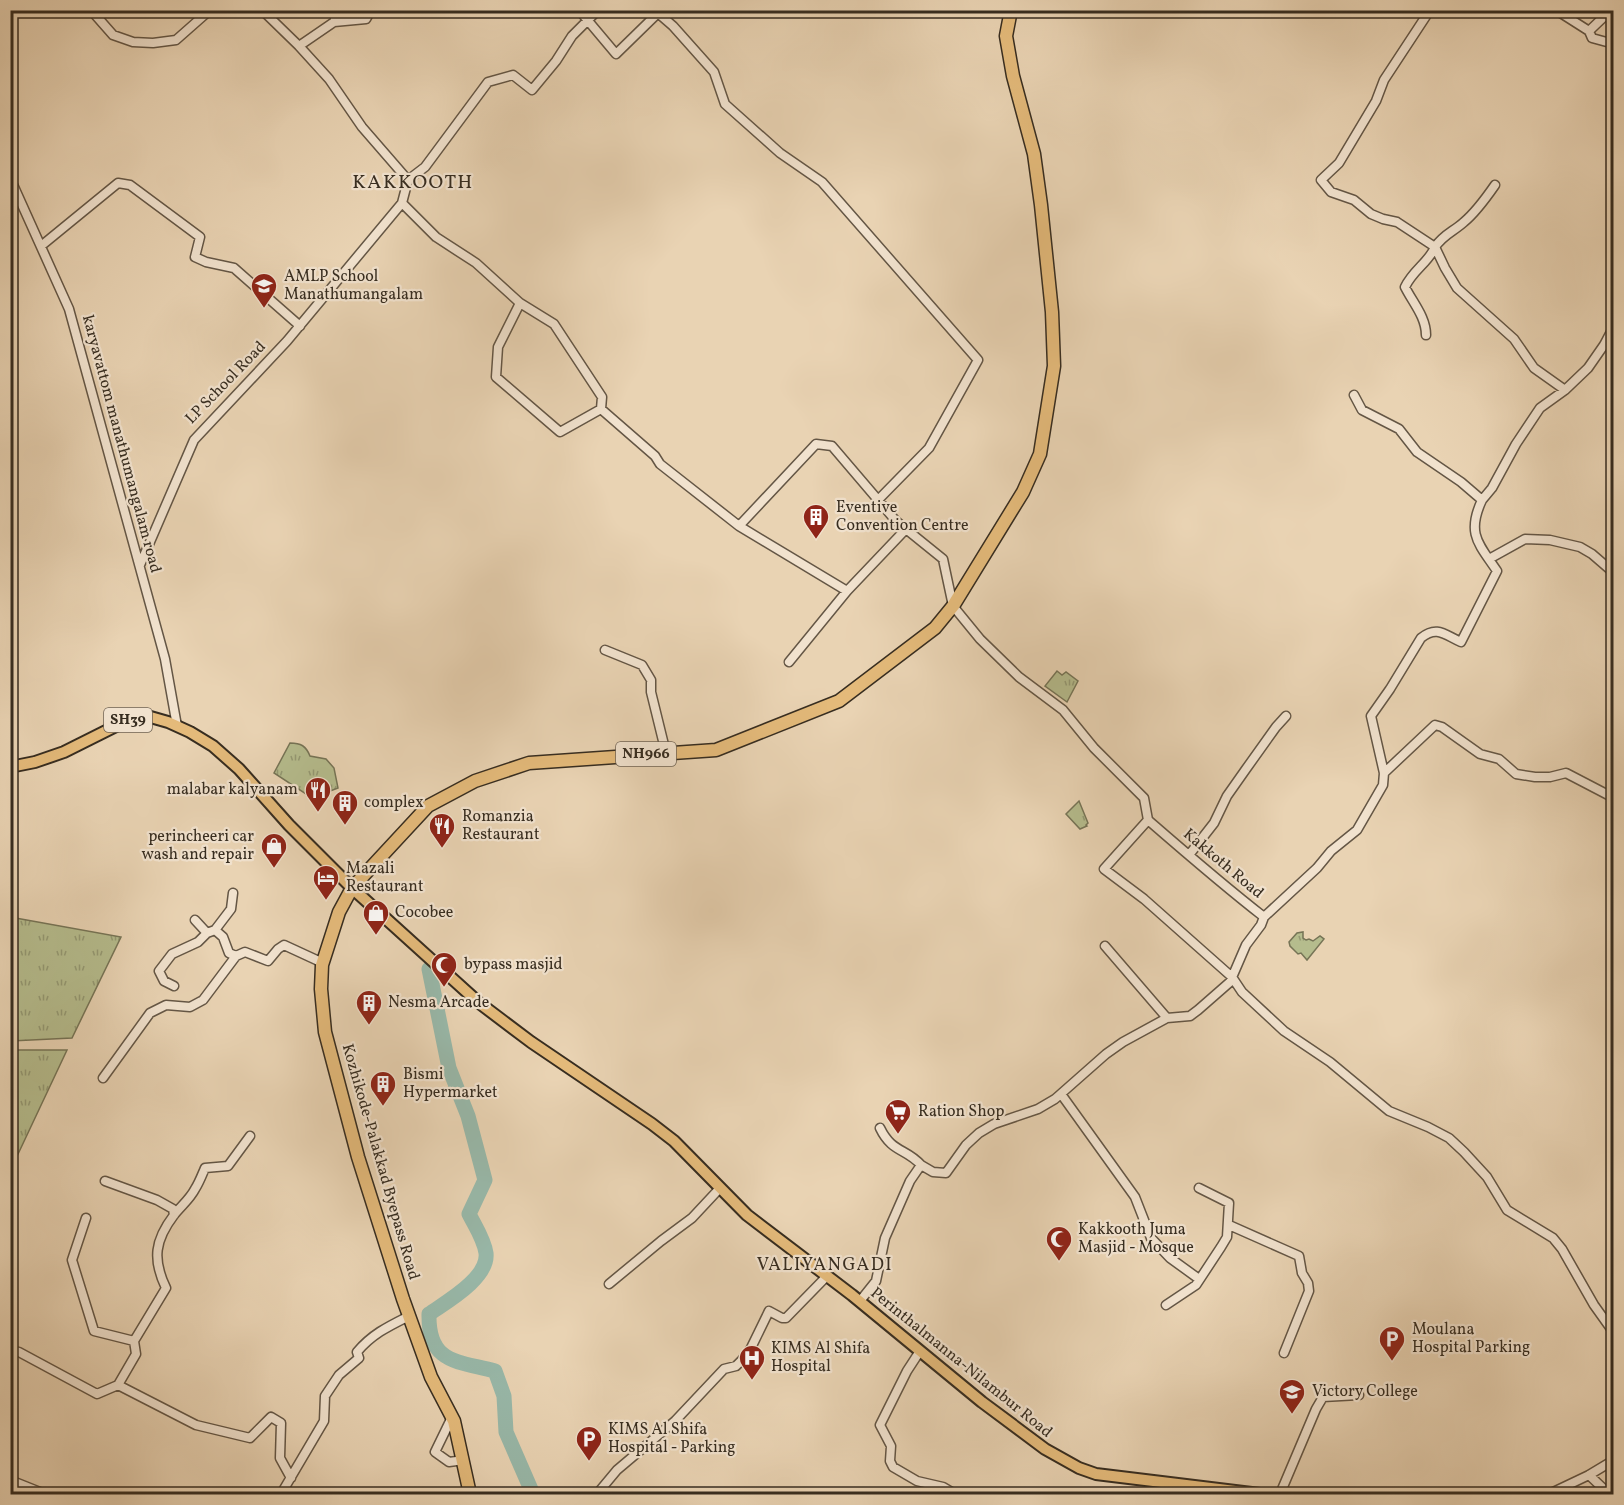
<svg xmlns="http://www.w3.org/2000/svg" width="1624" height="1505" font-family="Vollkorn,serif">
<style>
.park{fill:url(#park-tufts);stroke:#767456;stroke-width:1.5}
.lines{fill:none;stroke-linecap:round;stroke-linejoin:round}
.river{stroke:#98b8a9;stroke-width:15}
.minor-casing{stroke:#645645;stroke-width:11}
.major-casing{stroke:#372d20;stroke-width:14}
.highway-casing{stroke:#372d20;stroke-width:15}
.minor{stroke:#f1e2ce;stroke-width:8}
.major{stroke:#e4ba7a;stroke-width:10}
.highway{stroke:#e4ba7a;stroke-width:12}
.labels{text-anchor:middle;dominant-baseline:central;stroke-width:4.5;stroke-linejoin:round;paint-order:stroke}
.shield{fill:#f1e2ce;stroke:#6f6354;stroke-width:1.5}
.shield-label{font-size:15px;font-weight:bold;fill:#372d20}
.poi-label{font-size:16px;fill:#372d20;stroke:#f1e2ce;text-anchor:start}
.street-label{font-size:16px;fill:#372d20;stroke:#f1e2ce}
.neighbourhood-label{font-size:18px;letter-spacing:1.5px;fill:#372d20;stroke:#f1e2ce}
.quarter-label{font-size:20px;letter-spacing:1.5px;fill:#372d20;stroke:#f1e2ce}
</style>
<defs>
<pattern id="park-tufts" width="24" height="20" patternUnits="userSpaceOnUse" patternTransform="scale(1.5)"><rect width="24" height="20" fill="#b5bc8d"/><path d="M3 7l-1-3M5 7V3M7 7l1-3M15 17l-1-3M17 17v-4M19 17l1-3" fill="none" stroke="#949973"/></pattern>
</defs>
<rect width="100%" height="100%" fill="#e9d3b3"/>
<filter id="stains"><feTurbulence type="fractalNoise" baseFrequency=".00333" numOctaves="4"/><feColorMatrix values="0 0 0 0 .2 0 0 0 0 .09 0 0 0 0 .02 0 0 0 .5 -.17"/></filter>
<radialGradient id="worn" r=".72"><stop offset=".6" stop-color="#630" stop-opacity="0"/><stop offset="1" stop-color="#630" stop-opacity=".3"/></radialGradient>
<!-- park -->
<path class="park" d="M1057,671l5,4 4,-3 12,9 -11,21 -22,-16z
M290,743c11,0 16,3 20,13l16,3 8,9 4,20 -26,10 -38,-25z
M1079,801l9,22 -2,2 1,1 -7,3 -14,-15z
M10,917l111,20 -49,101 -61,3z
M1303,932v6l3,2 3,-1 4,2 7,-5 4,3 -17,21 -6,-7 -3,1 -8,-8 -1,-4 8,-9z
M11,1050h56l-56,119 -1,-119z"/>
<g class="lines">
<!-- river -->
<path class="river" d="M429,969l20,99 19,48 17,64 -16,34c6,12 15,25 17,39 3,25 -40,49 -57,61 -1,50 29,47 66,57l9,25 2,36 27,62"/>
<!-- minor casing -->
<g class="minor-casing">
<path id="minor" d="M91,10l22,25 20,7 20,1 23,-3 34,-30
M262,10l37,36
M338,10l-4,12 -35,24 30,33 33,48 46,53 -6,23 34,34 40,26 44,40 -22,44 -2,30 64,55 41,-23 54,47 5,8 79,62 77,-82 16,2 64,75 47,38 10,47 27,33 39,38 44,33 31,38 50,50 4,22
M579,10l37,44 42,-41 15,13 41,46 11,32 55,49 42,29 156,178 -49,88 -51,52
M1430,10l-46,70 -8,21 -37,62 -18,17 10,12 23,8 17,14 12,5 14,3 38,25c9,-13 18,-15 29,-25 12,-10 22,-24 31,-37
M1556,10l33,21
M1611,10l-22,21 3,7 22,6
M334,22l32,-3 5,-9
M10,178l59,131 96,350 12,67
M408,180l17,-13 63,-85 25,-7 19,15 24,-29 16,-25 26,-26
M41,246l77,-63 12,2 70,52 -5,20 11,5 28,6 66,58
M1435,247l10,21 12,20 57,51 20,29 31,22
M520,303l34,21 48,73 -1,12
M1426,335c0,-18 -13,-32 -21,-48 8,-17 24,-25 30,-40
M1482,500l10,-12 24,-44 24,-36 25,-18 23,-22 16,-23 10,-19
M739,526l108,65
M1489,559l36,-20 25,1 30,7 12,7 22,19
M140,565l54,-125 93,-99 115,-138
M605,650l37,15 9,15v12l15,61
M789,662l58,-71 59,-62
M1384,773l51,-48 7,2 38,27 19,5 17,15 19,3h15l16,-4 48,25
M1148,820l-44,49 40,30 88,78 10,15 42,39 46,31 59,49 39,16 21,11 15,14 23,25 20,33 46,28 9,11 32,56 20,28
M1189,855l25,-32 13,-27 19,-27 30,-42 10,-11
M1264,917l53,-49 14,-17 26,-21 26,-45 1,-12 -13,-57 19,-27 31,-51c16,-13 24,-3 40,4l36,-71c-18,-27 -31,-37 -15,-71l-21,-18 -44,-30 -18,-23 -37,-19 -8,-15
M195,920l12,13
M215,930l16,-21 2,-16
M1105,946l62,72
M174,986l-10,-5 -5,-10 13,-17 26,-12 9,-9 8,-3 8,7 6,16 7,3
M103,1078l47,-65 16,-8 24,2 13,-7 33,-44 9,-4 23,9 10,-12 6,-4 39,18
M1061,1094l74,103 16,41 19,20 29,21
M880,1128c12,25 26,20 41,37
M105,1181l52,19 16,9 1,6
M1229,1225l70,31 3,17 6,10 1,8 -25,62
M609,1284l52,-43 31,-23 28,-30
M860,1301l16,-20 9,-43 25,-57 11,-16 12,7 13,1 20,-28 13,-12 15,-9 44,-15 17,-10 51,-45 17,-12 44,-24 23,-2 8,-6 32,-28 16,-37 15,-20 3,-8c-40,-31 -78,-64 -116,-97
M1166,1305l30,-20 25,-38 6,-10 2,-34 -30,-15
M134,1341l32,-53c-14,-29 -11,-48 8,-73 7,-9 16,-16 21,-26 4,-6 7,-14 10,-21l23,-2 22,-30
M10,1350l9,2 78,42 21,-9 18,-31 -2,-13 -40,-10 -22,-71 14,-42
M920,1351l-13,20 -27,54 11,21 -1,15 3,6 24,14 26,6 12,7
M118,1385l78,40 54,13 21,-21 10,6 -1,35 11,20
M452,1417l-17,35 14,10 15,-2
M1589,1475l20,19
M10,1480l35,14
M281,1494l43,-73 1,-25 14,-21 20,-17 -2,-6c15,-18 32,-26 52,-36
M597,1494l20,-24 58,-49 49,-52 12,-3 5,-5 10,-13 18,-37 13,7h4l41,-42
M1280,1494l36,-85 7,-12 36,-2
M1549,1494l40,-19 25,-15"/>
</g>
<!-- major casing -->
<g class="major-casing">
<path id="major" d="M10,767l25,-5 29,-10 64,-32 19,-4 21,6 22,10 23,14 26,23 50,56 63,63 126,114 53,40 121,82 22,17 73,74 105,80 130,107 63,47 34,19 17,6 164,20"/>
</g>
<!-- highway casing -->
<g class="highway-casing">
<path id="highway" d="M470,1494l-16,-73 -23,-44 -28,-78 -45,-142 -33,-125 -4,-43 1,-24 17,-53 13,-24 76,-82 47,-25 54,-18 187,-13 123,-49 96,-73 18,-22 70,-114 17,-38 14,-88 -2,-54 -11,-107 -7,-51 -21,-78 -7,-40 5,-26"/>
</g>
<!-- minor -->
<use href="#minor" class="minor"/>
<!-- major -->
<use href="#major" class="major"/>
<!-- highway -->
<use href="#highway" class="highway"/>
</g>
<!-- icons -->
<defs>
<g id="school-pin" transform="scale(1.35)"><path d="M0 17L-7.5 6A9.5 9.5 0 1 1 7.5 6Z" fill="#8f2418" stroke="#f1e2ce"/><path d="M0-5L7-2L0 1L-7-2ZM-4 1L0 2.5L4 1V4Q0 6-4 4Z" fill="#fff"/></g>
<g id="building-pin" transform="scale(1.35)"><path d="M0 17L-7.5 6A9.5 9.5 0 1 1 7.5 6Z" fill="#8f2418" stroke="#f1e2ce"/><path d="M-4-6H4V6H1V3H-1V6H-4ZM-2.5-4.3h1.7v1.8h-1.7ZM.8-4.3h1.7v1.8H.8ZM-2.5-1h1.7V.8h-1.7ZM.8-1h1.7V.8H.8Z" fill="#fff"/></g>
<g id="restaurant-pin" transform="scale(1.35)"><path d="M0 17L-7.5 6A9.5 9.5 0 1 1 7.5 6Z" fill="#8f2418" stroke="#f1e2ce"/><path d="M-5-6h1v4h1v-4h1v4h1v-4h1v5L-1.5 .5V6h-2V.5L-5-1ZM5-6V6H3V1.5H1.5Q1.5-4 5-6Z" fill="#fff"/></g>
<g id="shop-pin" transform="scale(1.35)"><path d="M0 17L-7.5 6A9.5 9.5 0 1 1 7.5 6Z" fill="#8f2418" stroke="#f1e2ce"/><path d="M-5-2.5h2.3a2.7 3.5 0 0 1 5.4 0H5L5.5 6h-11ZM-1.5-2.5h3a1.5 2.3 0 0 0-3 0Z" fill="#fff"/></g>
<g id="hotel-pin" transform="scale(1.35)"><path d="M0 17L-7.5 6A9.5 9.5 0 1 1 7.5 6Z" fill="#8f2418" stroke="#f1e2ce"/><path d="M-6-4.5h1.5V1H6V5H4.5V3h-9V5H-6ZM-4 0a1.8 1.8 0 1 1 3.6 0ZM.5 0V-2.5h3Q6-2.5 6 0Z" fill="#fff"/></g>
<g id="mosque-pin" transform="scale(1.35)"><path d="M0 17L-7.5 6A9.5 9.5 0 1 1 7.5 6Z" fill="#8f2418" stroke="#f1e2ce"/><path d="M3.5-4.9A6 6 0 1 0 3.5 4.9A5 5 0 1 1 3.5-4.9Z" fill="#fff"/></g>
<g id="supermarket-pin" transform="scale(1.35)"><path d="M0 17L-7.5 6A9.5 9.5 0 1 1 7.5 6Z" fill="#8f2418" stroke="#f1e2ce"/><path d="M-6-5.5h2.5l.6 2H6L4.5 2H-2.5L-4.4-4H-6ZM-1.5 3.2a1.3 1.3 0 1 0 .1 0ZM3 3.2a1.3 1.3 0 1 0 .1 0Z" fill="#fff"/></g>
<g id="parking-pin" transform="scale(1.35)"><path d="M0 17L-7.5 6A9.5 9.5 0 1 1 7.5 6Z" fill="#8f2418" stroke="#f1e2ce"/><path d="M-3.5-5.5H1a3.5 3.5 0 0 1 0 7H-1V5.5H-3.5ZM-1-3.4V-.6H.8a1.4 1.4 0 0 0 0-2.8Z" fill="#fff"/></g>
<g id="hospital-pin" transform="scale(1.35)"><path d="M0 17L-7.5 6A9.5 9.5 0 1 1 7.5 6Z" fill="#8f2418" stroke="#f1e2ce"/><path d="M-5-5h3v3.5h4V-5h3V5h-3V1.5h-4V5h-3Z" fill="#fff"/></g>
<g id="university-pin" transform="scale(1.35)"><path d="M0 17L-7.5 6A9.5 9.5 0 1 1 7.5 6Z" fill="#8f2418" stroke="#f1e2ce"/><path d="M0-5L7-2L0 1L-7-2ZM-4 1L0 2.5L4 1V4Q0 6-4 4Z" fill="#fff"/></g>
</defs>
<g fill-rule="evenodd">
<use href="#school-pin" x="264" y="286"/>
<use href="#building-pin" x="816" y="517"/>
<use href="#restaurant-pin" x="318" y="790"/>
<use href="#building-pin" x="345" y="803"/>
<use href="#restaurant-pin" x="442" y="826"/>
<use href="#shop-pin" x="274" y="846"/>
<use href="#hotel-pin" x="326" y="878"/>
<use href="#shop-pin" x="376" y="913"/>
<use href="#mosque-pin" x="444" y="965"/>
<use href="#building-pin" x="369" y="1003"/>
<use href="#building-pin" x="383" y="1084"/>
<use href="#supermarket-pin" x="898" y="1112"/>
<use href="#mosque-pin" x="1059" y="1239"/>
<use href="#parking-pin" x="1392" y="1339"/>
<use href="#hospital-pin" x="752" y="1358"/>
<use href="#university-pin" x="1292" y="1392"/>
<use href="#parking-pin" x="589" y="1439"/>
</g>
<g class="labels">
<!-- shield labels -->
<g class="shield">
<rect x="104" y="708" width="48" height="24" rx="4.5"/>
<rect x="616" y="742" width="60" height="24" rx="4.5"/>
</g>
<g class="shield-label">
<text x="128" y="720">SH39</text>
<text x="646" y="754">NH966</text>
</g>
<!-- poi labels -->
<g class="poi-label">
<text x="284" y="277">AMLP School<tspan x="284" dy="18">Manathumangalam</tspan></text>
<text x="836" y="508">Eventive<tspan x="836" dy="18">Convention Centre</tspan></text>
<text x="298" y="790" text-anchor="end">malabar kalyanam</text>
<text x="364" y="803">complex</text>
<text x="462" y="817">Romanzia<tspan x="462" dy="18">Restaurant</tspan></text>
<text x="254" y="837" text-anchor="end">perincheeri car<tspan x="254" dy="18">wash and repair</tspan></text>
<text x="346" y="869">Mazali<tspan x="346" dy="18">Restaurant</tspan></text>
<text x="395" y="913">Cocobee</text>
<text x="464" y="965">bypass masjid</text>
<text x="388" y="1003">Nesma Arcade</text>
<text x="403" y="1075">Bismi<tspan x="403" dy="18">Hypermarket</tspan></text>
<text x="918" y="1112">Ration Shop</text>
<text x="1078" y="1230">Kakkooth Juma<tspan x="1078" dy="18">Masjid - Mosque</tspan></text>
<text x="1412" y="1330">Moulana<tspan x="1412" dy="18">Hospital Parking</tspan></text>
<text x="771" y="1349">KIMS Al Shifa<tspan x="771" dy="18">Hospital</tspan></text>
<text x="1312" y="1392">Victory College</text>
<text x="608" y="1430">KIMS Al Shifa<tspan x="608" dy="18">Hospital - Parking</tspan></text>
</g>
<!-- street labels -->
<g class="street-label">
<text transform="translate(226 383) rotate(-46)">LP School Road</text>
<text transform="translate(121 444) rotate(75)">karyavattom manathumangalam road</text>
<text transform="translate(1223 864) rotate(40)">Kakkoth Road</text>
<text transform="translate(380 1162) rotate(74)">Kozhikode-Palakkad Byepass Road</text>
<text transform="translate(961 1363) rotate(39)">Perinthalmanna-Nilambur Road</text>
</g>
<!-- neighbourhood labels -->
<g class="neighbourhood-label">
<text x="825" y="1265">VALIYANGADI</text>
</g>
<!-- quarter labels -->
<g class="quarter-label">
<text x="413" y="183">KAKKOOTH</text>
</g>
</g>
<!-- margin -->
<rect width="1624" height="1505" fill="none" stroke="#e9d3b3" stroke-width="36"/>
<rect x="12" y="12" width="1600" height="1481" fill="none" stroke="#372d20" stroke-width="3"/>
<rect x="18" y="18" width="1588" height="1469" fill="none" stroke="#372d20" stroke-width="1.5"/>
<rect width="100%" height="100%" filter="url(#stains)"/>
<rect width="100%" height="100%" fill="url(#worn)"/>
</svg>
